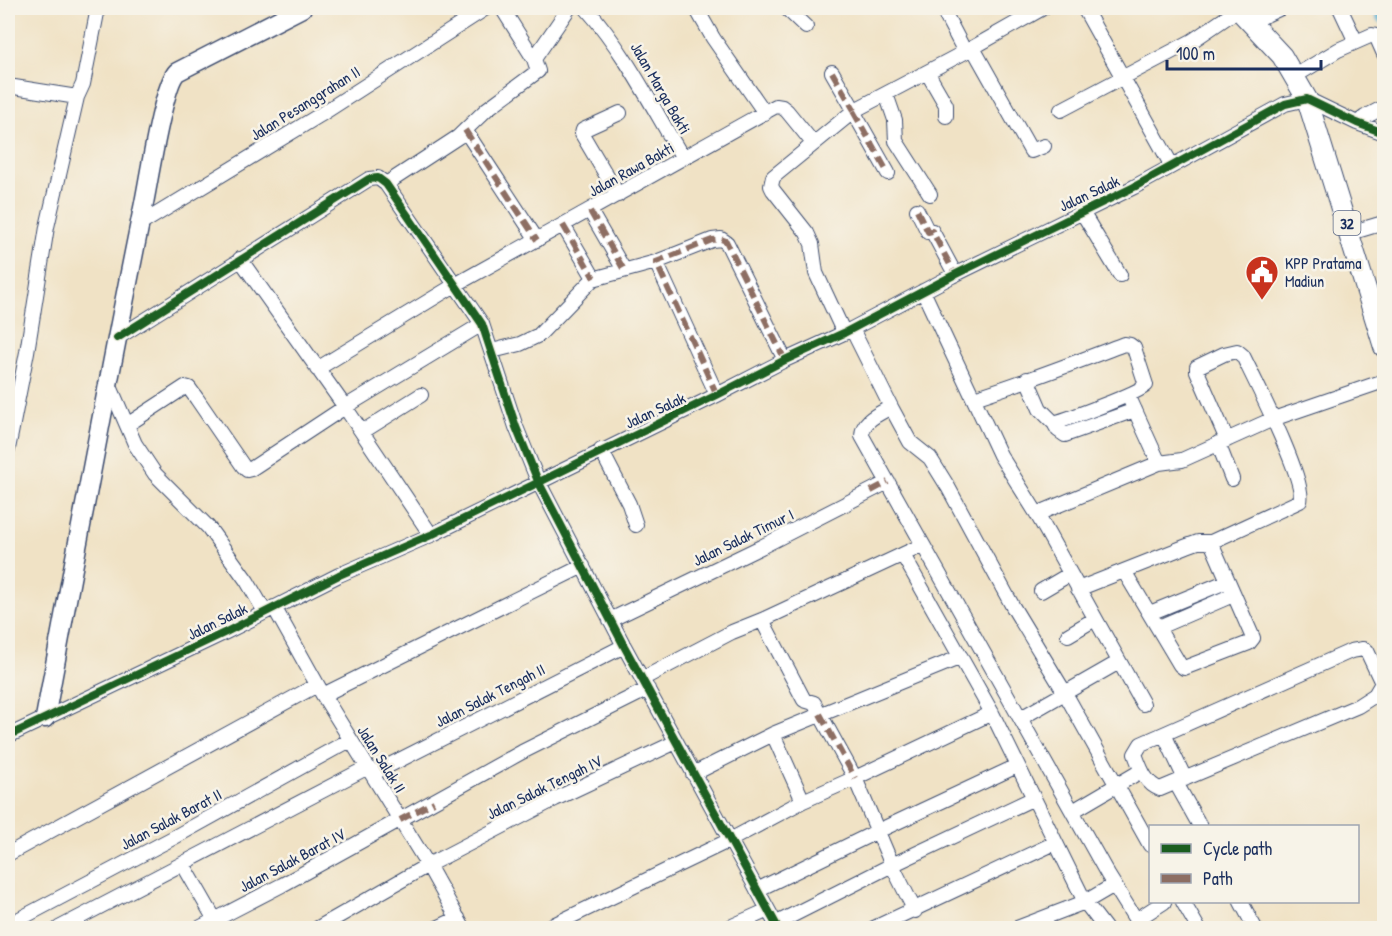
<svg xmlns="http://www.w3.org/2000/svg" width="1392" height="936" font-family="'Patrick Hand',sans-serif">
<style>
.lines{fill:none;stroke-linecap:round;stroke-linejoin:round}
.river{stroke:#57b0d4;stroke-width:18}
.minor-casing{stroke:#3b4a6d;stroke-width:16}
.major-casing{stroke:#3b4a6d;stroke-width:21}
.highway-casing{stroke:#3b4a6d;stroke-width:22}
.minor{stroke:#fff;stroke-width:14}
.major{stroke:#fff;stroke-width:18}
.highway{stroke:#fff;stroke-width:20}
.quiet{stroke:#8d6e63;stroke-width:6;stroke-dasharray:12 6;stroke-linecap:butt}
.cycleway-casing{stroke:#f7f3e8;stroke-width:11}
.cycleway{stroke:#1b5e20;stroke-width:8}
.labels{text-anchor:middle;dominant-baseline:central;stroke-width:5;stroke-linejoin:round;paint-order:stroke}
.shield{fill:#f7f3e8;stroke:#5d6a87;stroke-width:1.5}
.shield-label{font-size:15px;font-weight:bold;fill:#1b2f5e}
.street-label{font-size:16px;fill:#1b2f5e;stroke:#f7f3e8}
.poi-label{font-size:16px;fill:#1b2f5e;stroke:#f7f3e8;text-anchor:start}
</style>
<rect width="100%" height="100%" fill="#f7f3e8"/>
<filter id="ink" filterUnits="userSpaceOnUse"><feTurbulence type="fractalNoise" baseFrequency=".0167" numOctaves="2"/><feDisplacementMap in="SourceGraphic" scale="12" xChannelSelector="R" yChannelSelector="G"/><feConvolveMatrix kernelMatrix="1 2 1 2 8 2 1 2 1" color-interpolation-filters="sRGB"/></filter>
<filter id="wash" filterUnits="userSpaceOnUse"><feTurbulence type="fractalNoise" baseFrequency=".008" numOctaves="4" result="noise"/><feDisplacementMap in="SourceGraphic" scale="24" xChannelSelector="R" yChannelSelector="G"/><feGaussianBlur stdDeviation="1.35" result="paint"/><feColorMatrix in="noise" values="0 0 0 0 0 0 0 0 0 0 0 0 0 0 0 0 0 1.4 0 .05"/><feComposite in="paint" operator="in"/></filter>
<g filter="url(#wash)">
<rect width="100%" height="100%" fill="#f0e2c5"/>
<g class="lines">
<!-- river -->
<path class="river" d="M1383,8l1,7"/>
</g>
</g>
<g filter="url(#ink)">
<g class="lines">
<!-- minor casing -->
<g class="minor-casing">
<path id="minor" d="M586,8c40,45 66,99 97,150
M696,8l17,30 52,75
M786,8l20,19
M942,8l23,44
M1084,8l88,158
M1340,8l16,34
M1251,22l30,-14
M973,48l58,103 13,-5
M534,59l35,-51
M832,72l22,38
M927,72l19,33v11
M1295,76l43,-26 34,-15 4,1 8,18
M8,86l69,11
M886,94l9,26 1,21 34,53
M1061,110l131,-69 47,-32
M853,111l35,62
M1357,123l8,-6 19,-10
M465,130l72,110
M386,184l72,-47 29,-28 51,-38 -4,-12 -32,-51
M618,195l-36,-61 1,-4 37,-17
M917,210l11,22 4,-1 23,43
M590,211l34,59
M1082,212l38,63
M139,225l181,-110 166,-107
M563,225l31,53
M1350,233l30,-9 4,2
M240,259l105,148 86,128
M656,262l61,133
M923,291l77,164 37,59 106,190
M852,329l39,78c-12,7 -29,13 -29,29l246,439 33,53
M844,333l-28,-60 -4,-29 -5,-11 -34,-43 -2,-4 2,-9 82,-67 110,-58 78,-44
M117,338l252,-159 9,-1 8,6 96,140 34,103 22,54 86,165 154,282
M492,351l28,-7 19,-9 54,-56 63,-17 56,-22 9,-1 6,4 58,117
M317,369l138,-84 321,-179 6,1 5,4 26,32
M109,384l26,60 20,30 53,53 39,54 18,31
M1128,395l31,68 23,-3 91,-41 111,-38
M974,398c51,-16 100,-35 150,-54l6,1 4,3 12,37c-7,8 -78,34 -92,38l-14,-14 -13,-30
M891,407l19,35 20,16 18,29 65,120 52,86 85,152
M1054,423l4,7 7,5 70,-25
M127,425l58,-38 4,1 8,11 46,67 4,4 4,-1 94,-62 137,-83
M362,432l59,-37
M1218,443l14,36
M8,449l19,-97 20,-125 30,-130 6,-13 15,-76
M601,450l28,54 7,21
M1037,514l122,-51
M903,555l89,158 93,189 20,26
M1124,571l56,94 4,3 65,-25 4,-5 -42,-96
M1078,589l109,-43 11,-4h13l89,-41c7,-19 -46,-122 -57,-145l-6,-5 -13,3 -27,13v4l30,69
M1041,591l29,-17
M274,607l49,88 105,170 35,63
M1150,613l78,-32
M610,620l151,-73 127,-65
M762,620l42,80 10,3 41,75 37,87 23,46
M1159,627l74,-32
M1068,635l27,-16
M642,679l90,-47 30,-12 161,-75
M1382,683l-7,12 -17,11 -198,83c-15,-5 -20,-22 -25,-35l6,-10 210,-93 12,-2 4,2 15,32 2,-1
M323,695l260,-129
M1021,718l98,-56
M773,734l30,67
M1164,734l21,45
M8,736l218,-104 113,-57 92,-40 286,-140 68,-35 59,-27 108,-57 182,-89 151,-83 22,-5 50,24 27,10
M372,774l252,-128
M693,774l80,-40 188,-77
M1176,783l24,43
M1073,811l68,-40
M8,854l309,-169
M183,864l32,56
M757,890l121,-59 139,-65
M1183,902l15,26
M1241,902l14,26
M1136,920l28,-18
M775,924l117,-59 142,-67
M8,925l163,-86 179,-99
M59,928l309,-161
M199,928l83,-43 240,-133 126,-63
M318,928l110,-63 127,-66 121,-57
M437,928l21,-10
M547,928l183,-88 73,-39 52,-23 137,-65
M728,928l40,-18
M874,928l181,-85
M1017,928l68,-26 29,-17"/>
</g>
<!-- major casing -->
<g class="major-casing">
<path id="major" d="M45,718c32,-172 64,-344 99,-515 5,-24 19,-118 33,-131l125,-64"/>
</g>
<!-- highway casing -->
<g class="highway-casing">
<path id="highway" d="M1237,8l45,48 25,43 77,248"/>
</g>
<!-- minor -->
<use href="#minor" class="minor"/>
<!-- major -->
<use href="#major" class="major"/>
<!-- highway -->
<use href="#highway" class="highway"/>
<!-- quiet -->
<path class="quiet" d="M832,72l22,38
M853,111l35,62
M465,130l72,110
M917,210l11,22 4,-1 23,43
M590,211l34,59
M563,225l31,53
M717,395l-61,-133 56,-22 9,-1 5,2 59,119
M871,491l17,-9
M820,714l35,64
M400,820l34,-18"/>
<!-- cycleway casing -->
<g class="cycleway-casing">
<path id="cycleway" d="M117,338l252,-159 9,-1 8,6 96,140 34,103 22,54 86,165 154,282
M8,736l218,-104 113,-57 92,-40 286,-140 68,-35 59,-27 108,-57 182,-89 151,-83 22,-5 50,24 27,10"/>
</g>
<!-- cycleway -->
<use href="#cycleway" class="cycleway"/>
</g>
</g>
<!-- icons -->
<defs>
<g id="civic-pin" transform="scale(1.725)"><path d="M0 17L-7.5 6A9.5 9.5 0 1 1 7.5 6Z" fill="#c8321e" stroke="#f7f3e8"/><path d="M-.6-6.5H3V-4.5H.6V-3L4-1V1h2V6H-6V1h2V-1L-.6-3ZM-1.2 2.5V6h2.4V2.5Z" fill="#fff"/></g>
</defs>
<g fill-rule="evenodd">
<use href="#civic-pin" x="1262" y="272"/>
</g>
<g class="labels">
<!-- shield labels -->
<rect class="shield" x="1333.5" y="211" width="27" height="24" rx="4.5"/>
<g class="shield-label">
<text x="1347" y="223">32</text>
</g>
<!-- street labels -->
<g class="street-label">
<text transform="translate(661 88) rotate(60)">Jalan Marga Bakti</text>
<text transform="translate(305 103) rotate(-32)">Jalan Pesanggrahan II</text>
<text transform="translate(631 169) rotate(-29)">Jalan Rawa Bakti</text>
<text transform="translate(1089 193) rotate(-25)">Jalan Salak</text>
<text transform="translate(655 410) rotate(-25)">Jalan Salak</text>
<text transform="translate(743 537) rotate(-26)">Jalan Salak Timur I</text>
<text transform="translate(217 621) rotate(-26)">Jalan Salak</text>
<text transform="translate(490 695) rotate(-27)">Jalan Salak Tengah II</text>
<text transform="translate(382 759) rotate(58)">Jalan Salak II</text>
<text transform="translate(544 787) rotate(-26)">Jalan Salak Tengah IV</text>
<text transform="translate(171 819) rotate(-28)">Jalan Salak Barat II</text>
<text transform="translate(292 860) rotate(-28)">Jalan Salak Barat IV</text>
</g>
<!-- poi labels -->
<g class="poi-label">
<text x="1285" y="263">KPP Pratama<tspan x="1285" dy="18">Madiun</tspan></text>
</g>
</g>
<!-- margin -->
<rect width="1392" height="936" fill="none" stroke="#f7f3e8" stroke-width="30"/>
<!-- legend -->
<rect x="1149" y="825" width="210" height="78" fill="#f7f3e8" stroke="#9fa5b1" stroke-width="1.5"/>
<rect x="1161" y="844" width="30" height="9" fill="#1b5e20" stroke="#9fa5b1" stroke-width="1.5"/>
<text x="1203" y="855" font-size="18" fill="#1b2f5e">Cycle path</text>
<rect x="1161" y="874" width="30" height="9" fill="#8d6e63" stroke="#9fa5b1" stroke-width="1.5"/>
<text x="1203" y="885" font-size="18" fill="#1b2f5e">Path</text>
<!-- scale -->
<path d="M1167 60v9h154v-9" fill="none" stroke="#1b2f5e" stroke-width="3"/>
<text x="1176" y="60" font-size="18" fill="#1b2f5e" stroke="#f7f3e8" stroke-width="4.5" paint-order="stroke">100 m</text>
</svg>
